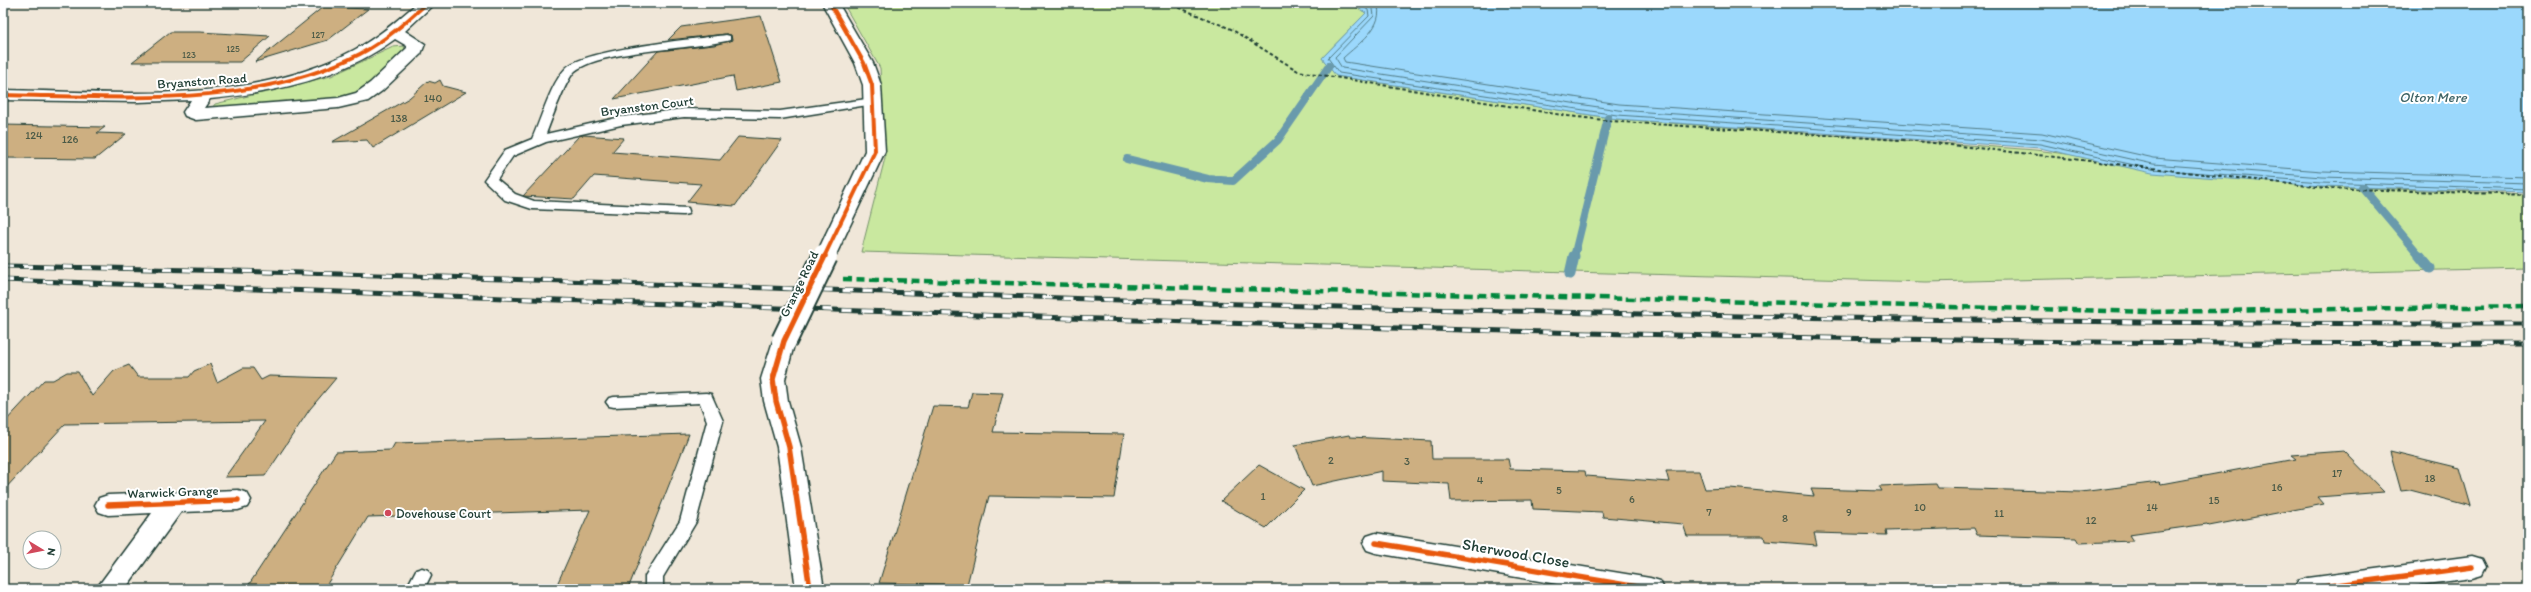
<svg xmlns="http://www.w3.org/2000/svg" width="2531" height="592" font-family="Itim,sans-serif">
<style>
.green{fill:#c9e89f;stroke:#74926a}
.water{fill:#9bd8fc;stroke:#699aac}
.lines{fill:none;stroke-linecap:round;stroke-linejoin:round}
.shore{stroke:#517b84;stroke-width:1}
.stream-far1{stroke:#699aac;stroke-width:8}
.stream{stroke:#699aac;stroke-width:11}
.building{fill:#cdaf81;stroke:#1f3d34}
.service-casing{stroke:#1f3d34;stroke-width:3}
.minor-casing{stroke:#1f3d34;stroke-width:3}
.tertiary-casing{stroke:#1f3d34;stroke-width:3}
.path{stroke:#1f3d34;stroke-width:2;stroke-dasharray:3.5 2.5;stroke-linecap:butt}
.service{fill:#fff;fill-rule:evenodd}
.minor{fill:#fff;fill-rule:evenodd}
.tertiary{fill:#fff;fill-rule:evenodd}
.rail-casing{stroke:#1f3d34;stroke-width:5}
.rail{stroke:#fff;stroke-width:3.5;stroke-dasharray:10;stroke-linecap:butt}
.tertiary-bridge-far1-casing{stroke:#1f3d34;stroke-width:21;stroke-linecap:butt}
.tertiary-bridge-casing{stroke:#1f3d34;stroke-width:28;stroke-linecap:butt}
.tertiary-bridge-far1{stroke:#fff;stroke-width:18}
.tertiary-bridge{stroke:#fff;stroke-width:24}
.quiet{stroke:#00873e;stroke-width:4.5;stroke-dasharray:9 4.5;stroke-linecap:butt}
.cycleway-far1-casing{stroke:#fff;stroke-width:6}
.cycleway-casing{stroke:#fff;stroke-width:8}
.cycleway-far1{stroke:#e8590c;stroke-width:4}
.cycleway{stroke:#e8590c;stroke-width:5.5}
.poi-dot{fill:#d1495b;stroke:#fff;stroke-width:1.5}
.labels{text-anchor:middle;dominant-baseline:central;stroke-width:4;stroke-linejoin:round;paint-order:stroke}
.far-number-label{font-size:9px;fill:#4a5a47}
.number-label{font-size:11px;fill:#4a5a47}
.street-label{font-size:13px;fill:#1f3d34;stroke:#fff}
.poi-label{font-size:13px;fill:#1f3d34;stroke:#fff;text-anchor:start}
.water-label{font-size:14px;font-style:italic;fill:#3e6466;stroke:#fff}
.near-street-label{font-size:16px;fill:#1f3d34;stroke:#fff}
</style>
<rect width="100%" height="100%" fill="#f0e7d9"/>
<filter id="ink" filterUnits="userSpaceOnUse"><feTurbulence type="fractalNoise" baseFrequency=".025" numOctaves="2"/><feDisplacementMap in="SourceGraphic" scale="8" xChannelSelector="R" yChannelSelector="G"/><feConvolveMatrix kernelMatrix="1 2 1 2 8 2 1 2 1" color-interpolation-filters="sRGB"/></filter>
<g filter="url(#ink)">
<!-- green -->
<path class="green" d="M843,3h507l16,10 -44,45 15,18 280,43 418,31 286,36 207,8v74l-602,14 -1065,-30 24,-94 -5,-90z
M404,46l3,8 -42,36 -14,7 -139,11 3,-4 116,-28 62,-29z"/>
<!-- water -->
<path class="water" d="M1350,3h1178v189l-207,-6 -169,-13 -112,-25 -423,-29 -281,-43 -14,-18 44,-45z"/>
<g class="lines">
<!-- shore -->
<path class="shore" d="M1358,3l10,7 1,6 -41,42 11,15 278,42 423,29 112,25 169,13 207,7
M1367,3l6,6 1,7 -39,41 7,11 276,42 423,29 112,25 169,13 206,6
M1377,3c9,23 -19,41 -34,55l2,4 274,42 423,29 112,25 168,13 206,6"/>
<!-- stream-far1 -->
<path class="stream-far1" d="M1127,159l81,20 25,2 45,-41 51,-74
M2362,187l59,70
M1574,257l34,-139"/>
<!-- stream -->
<path class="stream" d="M2420,256l10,12
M1570,274l4,-18"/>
</g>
<!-- building -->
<path class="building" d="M323,7l45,2 -40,31 -73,22z
M761,16l21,66 -46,9 -3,-15 -119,23 44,-48 56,-6 18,-5 -1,-5 -5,-1 -58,6 13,-13z
M170,32h29l71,4 -30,26h-108z
M440,80l3,6 23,6 -93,56 -6,-8 -35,2 77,-44 19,-17 7,2z
M3,125l102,2 -8,6 29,1 -31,25 -92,-1z
M583,135l41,3 -12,14 108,8 18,-23 44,3 -47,66 -48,-4 14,-18 -107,-8 -20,23 -51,-3 56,-60z
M210,364l7,18 26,-14h10l8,12 8,-4 67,2 -26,31 -45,67 -40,1 40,-56 -200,3 -62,67v-67l41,-44h9l14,-8h11l14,24 22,-25 15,-6 9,12h51l5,-6z
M972,392l31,1 -10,39 131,2 -10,64 -125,-2 -22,89 -88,-2 54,-177 35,1z
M689,434l-61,155h-73l35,-79 -222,7 -44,72h-78l90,-137 55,-2 4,-7z
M1349,435l1,2 81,4 1,18h76l2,10 75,2 1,5 83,6 -3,-11h33l6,18 25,-1 84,8 -3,-7 71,2 -3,-5 57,-2 2,4 143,4 78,-10 2,2 135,-25 -5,-4 53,-4 40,41 -66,5 6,7 -115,22 -2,-2 -78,11 4,6 -54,2 -3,-5 -99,-3 -3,-7 -88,3 1,4 -73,-2 3,12 -52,-4 -1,-5h-77l-4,-12 -80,-7 -1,-5 -69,-3 -1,-9 -81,1 -2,-17 -67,-3v-10l-70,15 -17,-41z
M2390,451l70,17 11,38 -61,-16 -9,1z
M1259,465l45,25 -38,38 -45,-27z"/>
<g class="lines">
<!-- service casing -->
<g class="service-casing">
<path id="service" d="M726,35l4,1v4c-38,10 -126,9 -155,31 -9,8 -24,50 -29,63l75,-17 63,-8 96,2 94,-13 6,3 -6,3 -94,15 -96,-2 -63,8 -75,17 -33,14 -16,23 18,15 19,7 154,7 1,3 -1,3 -5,1 -151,-6 -27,-9 -21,-20 21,-30 27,-11c9,-20 19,-56 34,-71 19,-19 129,-29 160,-33z
M706,393l5,1 12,27 -27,101 -33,55v12h-18v-13l35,-55 27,-100 -7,-18 -86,4 -5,-1 -3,-4 3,-4 5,-1z
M422,568l6,2 3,5 -7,14h-18l10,-19z"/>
</g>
<!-- minor casing -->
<g class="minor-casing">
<path id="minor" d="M417,3h18l-30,28 20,13 -4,10 -39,37 -14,10 -30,7 -142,12 -11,-4 -2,-4 8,-12 -53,2 -135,-2v-10c115,2 246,16 351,-40 23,-12 44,-30 63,-47zM395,39l12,7v2l-37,35 -14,10 -18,5 -134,10 6,-9c65,-6 132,-21 185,-60z
M238,490l9,3 4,7 -4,7 -9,3 -57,2 -56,77h-29l56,-76 -44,2 -9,-3 -4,-7 4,-7 9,-3z
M1376,533l274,45 10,3 4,8h-78l-210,-36 -9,-3 -4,-7 4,-7z
M2472,556l10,3 4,8 -4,8 -10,3 -84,11h-94l4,-8 10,-3z"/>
</g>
<!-- tertiary casing -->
<g class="tertiary-casing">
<path id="tertiary" d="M822,3h16l35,60 8,22 4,66 -41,87 -3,4 -7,2 -7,-2 -3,-4 41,-87 -2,-66 -8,-22z
M784,334l8,2 3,5 -10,38 3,22 13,46 23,142h-28l-19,-142 -13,-46 -3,-22 12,-38 3,-5z"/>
</g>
<!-- path -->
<path class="path" d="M1168,3l63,26 67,42 270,45 54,6 294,19 409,47 203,7"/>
<!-- service -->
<use href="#service" class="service"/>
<!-- minor -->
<use href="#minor" class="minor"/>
<!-- tertiary -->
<use href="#tertiary" class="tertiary"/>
<!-- rail casing -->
<g class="rail-casing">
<path id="rail" d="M3,266c402,7 803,24 1205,37 440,13 880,21 1320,21
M3,280c841,29 1683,68 2525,63"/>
</g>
<!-- rail -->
<use href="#rail" class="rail"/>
<!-- tertiary-bridge-far1 casing -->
<g class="tertiary-bridge-far1-casing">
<path id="tertiary-bridge-far1" d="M825,257l9,-19"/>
</g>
<!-- tertiary-bridge casing -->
<g class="tertiary-bridge-casing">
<path id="tertiary-bridge" d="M784,341l41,-85"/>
</g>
<!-- tertiary-bridge-far1 -->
<use href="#tertiary-bridge-far1" class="tertiary-bridge-far1"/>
<!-- tertiary-bridge -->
<use href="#tertiary-bridge" class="tertiary-bridge"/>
<!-- quiet -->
<path class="quiet" d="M843,279l1308,33 377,-6"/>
<!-- cycleway-far1 casing -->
<g class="cycleway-far1-casing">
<path id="cycleway-far1" d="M3,95c118,2 248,14 357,-41 25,-13 46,-32 67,-51
M824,257l51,-106 -3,-66 -8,-22 -34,-60"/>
</g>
<!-- cycleway casing -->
<g class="cycleway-casing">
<path id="cycleway" d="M108,505l130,-5
M1376,543l274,46
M810,589l-21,-142 -13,-46 -3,-22 11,-38 41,-85
M2308,589l164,-22"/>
</g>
<!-- cycleway-far1 -->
<use href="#cycleway-far1" class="cycleway-far1"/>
<!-- cycleway -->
<use href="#cycleway" class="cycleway"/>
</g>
</g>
<!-- markers -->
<circle class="poi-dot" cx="388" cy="513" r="4"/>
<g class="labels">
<!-- far-number labels -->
<g class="far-number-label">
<text x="318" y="34">127</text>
<text x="233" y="48">125</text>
<text x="189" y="54">123</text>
</g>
<!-- number labels -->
<g class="number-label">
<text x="433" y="98">140</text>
<text x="399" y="118">138</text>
<text x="34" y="135">124</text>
<text x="70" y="139">126</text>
<text x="1331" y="460">2</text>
<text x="1407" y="461">3</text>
<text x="2337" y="473">17</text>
<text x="2430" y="478">18</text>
<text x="1480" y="480">4</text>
<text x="2277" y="487">16</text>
<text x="1559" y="490">5</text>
<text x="1263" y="496">1</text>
<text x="1632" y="499">6</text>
<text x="2214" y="500">15</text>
<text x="1920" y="507">10</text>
<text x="2152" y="507">14</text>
<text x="1709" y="512">7</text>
<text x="1849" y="512">9</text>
<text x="1999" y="513">11</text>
<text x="1785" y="518">8</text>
<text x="2091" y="520">12</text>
</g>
<!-- street labels -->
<g class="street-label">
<text transform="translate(202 81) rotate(-4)">Bryanston Road</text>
<text transform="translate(647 106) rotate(-7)">Bryanston Court</text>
<text transform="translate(799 284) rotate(-64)">Grange Road</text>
<text transform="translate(173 492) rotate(-2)">Warwick Grange</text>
</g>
<!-- poi labels -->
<g class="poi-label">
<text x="396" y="513">Dovehouse Court</text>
</g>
<!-- water labels -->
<g class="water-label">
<text x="2433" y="97">Olton Mere</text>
</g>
<!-- near-street labels -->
<g class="near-street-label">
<text transform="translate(1516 553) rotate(10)">Sherwood Close</text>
</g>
</g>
<!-- margin -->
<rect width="2531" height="592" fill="none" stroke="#fff" stroke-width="16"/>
<rect x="8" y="8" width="2515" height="576" fill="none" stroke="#1f3d34" stroke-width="1.5" filter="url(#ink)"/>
<!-- north arrow -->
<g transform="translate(42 550) rotate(100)"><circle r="19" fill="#ffffff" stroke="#a5b1ae"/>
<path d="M0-3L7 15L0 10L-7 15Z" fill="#d1495b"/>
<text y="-6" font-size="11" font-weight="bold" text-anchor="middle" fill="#1f3d34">N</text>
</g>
</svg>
